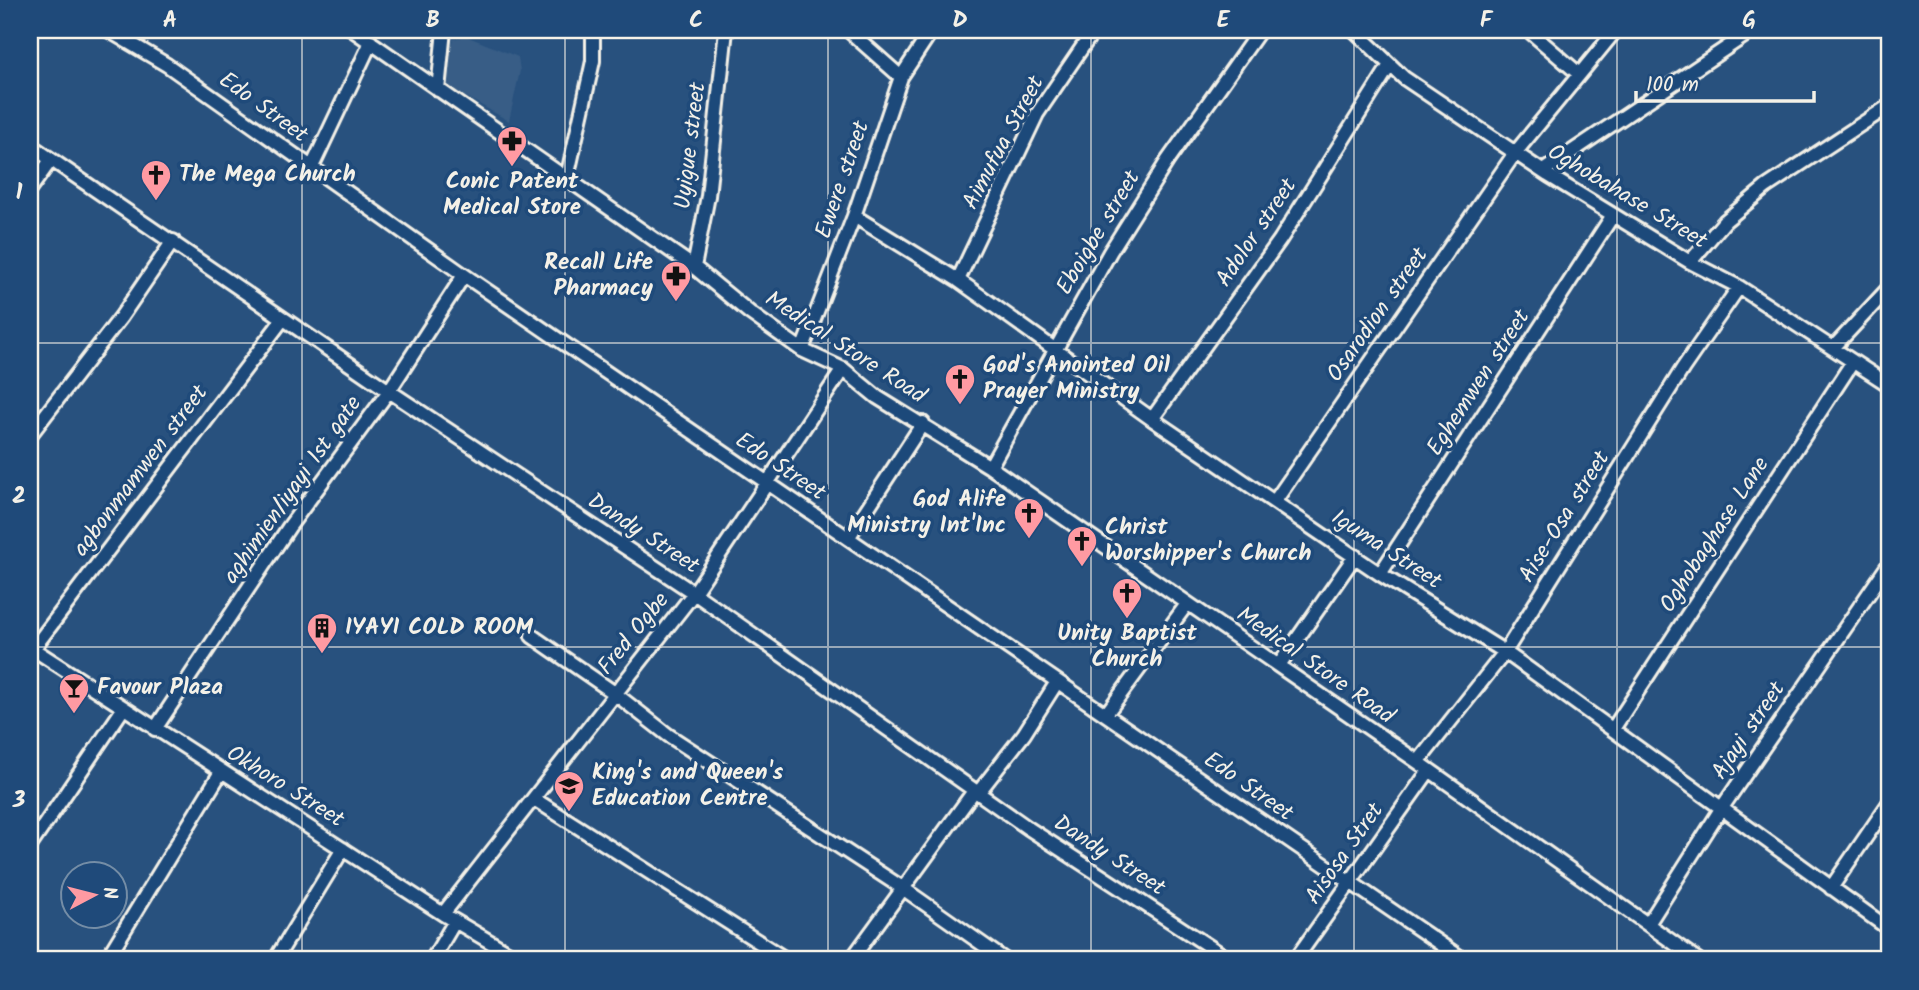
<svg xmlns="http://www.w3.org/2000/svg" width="1919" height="990" font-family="Kalam,sans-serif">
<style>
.built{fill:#375d86}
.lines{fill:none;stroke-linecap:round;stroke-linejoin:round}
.minor-casing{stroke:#f4f1e8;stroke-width:18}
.minor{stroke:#1f4a7a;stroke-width:12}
.grid{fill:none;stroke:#f4f1e8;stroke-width:2;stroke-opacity:0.55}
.labels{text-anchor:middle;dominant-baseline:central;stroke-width:7;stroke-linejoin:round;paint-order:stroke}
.street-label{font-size:23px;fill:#f4f1e8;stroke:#1f4a7a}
.poi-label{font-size:23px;font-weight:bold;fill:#f4f1e8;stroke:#1f4a7a;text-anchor:start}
.neatline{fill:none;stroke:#f4f1e8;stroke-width:2.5}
.grid-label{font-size:23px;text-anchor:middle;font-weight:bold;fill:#f4f1e8}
</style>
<rect width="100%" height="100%" fill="#28517e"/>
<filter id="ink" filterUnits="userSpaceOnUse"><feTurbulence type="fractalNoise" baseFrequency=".0143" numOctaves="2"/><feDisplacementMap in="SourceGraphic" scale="14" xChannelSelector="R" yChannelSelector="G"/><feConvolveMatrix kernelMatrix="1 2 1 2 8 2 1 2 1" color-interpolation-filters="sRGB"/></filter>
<g filter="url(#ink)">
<!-- built -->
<path class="built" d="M466,36l52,21 2,14 -11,50 -67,-38 11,-44z"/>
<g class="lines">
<!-- minor casing -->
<g class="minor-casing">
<path id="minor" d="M108,30l59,35 297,210 1000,685
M353,30l341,237 56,46 52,37 41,19 34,28 113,70 428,295 280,198
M848,30l53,47
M1354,30l50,48 144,97 142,87 49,25 150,98
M1528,30l51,44
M438,90l6,-60
M30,145l359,246 305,202 334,235 202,132
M311,169l60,-127
M1543,171l210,-141
M567,178l26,-117v-31
M30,189l21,-29
M854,216l104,64 194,139 228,155 125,78 384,277
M1690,262l35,-41 41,-34 123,-81
M694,267l14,-71 18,-166
M958,280l79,-166 57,-84
M1833,348l56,-60
M802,350l52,-134 47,-139 31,-47
M1152,419l128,-179 110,-175
M30,435l91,-118 52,-76
M990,467l120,-215 58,-92 92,-130
M1275,501l240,-348 101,-123
M848,538l75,-115
M1380,574l233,-359
M532,636l81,56 55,43 236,154 101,71
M30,647l413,267 78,46
M33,649l250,-330
M1279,665l76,-109
M1106,714l81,-110
M155,729l134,-202 100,-136 75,-116
M1613,729l239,-366
M1418,762l87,-110 178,-284 56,-81
M978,793l46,-59 33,-52
M534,799l253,161
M30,846l93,-137
M1831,888l58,-85
M443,914l251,-321 149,-224
M1648,924l73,-115 168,-245
M106,960l115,-188
M275,960l68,-111
M432,960l23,-39
M851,960l123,-169
M1295,960l133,-188"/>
</g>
<!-- minor -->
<use href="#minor" class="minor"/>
</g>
</g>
<!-- grid -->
<path class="grid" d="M302,30v930M565,30v930M828,30v930M1091,30v930M1354,30v930M1617,30v930M30,343h1859M30,647h1859"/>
<!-- icons -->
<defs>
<g id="pharmacy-pin" transform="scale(1.575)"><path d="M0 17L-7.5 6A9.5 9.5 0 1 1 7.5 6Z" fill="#ff9aa2" stroke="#1f4a7a"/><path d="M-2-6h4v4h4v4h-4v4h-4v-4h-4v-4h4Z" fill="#111"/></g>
<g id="church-pin" transform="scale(1.575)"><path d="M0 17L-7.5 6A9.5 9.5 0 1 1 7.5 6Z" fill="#ff9aa2" stroke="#1f4a7a"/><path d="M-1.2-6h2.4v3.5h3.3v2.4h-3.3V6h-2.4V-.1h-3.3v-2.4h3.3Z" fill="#111"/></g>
<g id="building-pin" transform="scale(1.575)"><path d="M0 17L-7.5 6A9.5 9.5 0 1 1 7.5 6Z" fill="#ff9aa2" stroke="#1f4a7a"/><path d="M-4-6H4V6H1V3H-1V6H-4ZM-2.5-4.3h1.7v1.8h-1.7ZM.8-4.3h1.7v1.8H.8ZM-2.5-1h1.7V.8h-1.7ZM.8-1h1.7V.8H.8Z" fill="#111"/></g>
<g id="bar-pin" transform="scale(1.575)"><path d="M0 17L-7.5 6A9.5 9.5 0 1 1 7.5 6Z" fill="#ff9aa2" stroke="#1f4a7a"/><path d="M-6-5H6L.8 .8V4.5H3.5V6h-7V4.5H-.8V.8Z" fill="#111"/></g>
<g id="school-pin" transform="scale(1.575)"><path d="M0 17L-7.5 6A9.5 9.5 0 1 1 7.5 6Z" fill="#ff9aa2" stroke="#1f4a7a"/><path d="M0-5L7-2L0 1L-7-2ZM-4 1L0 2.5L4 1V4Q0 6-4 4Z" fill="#111"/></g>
</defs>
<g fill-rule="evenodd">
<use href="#pharmacy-pin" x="512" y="141"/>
<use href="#church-pin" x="156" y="175"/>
<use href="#pharmacy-pin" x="676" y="276"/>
<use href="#church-pin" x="960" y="379"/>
<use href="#church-pin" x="1029" y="513"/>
<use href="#church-pin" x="1082" y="541"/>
<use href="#church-pin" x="1127" y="593"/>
<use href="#building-pin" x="322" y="628"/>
<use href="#bar-pin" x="74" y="688"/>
<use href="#school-pin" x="569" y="786"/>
</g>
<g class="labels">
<!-- street labels -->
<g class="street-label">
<text transform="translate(263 108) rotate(36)">Edo Street</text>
<text transform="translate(1004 143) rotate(-62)">Aimufua Street</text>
<text transform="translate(691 146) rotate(-83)">Uyigue street</text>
<text transform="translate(843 180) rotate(-71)">Ewere street</text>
<text transform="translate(1627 197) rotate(31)">Oghobahase Street</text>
<text transform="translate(1099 233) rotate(-59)">Eboigbe street</text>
<text transform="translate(1257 233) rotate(-56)">Adolor street</text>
<text transform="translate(1378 315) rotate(-55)">Osarodion street</text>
<text transform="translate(845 348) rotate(33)">Medical Store Road</text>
<text transform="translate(1479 383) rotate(-57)">Eghemwen street</text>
<text transform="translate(780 467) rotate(34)">Edo Street</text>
<text transform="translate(141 471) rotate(-53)">agbonmamwen street</text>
<text transform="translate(293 490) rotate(-55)">aghimien/iyayi 1st gate</text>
<text transform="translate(1565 517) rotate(-58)">Aise-Osa street</text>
<text transform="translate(643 534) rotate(33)">Dandy Street</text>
<text transform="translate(1715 535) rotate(-57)">Oghobaghase Lane</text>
<text transform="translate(1386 550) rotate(33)">Iguma Street</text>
<text transform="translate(634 634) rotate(-51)">Fred Ogbe</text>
<text transform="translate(1315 666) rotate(35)">Medical Store Road</text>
<text transform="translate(1749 731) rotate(-56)">Ajayi street</text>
<text transform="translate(285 787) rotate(32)">Okhoro Street</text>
<text transform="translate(1248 787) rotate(35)">Edo Street</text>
<text transform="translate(1345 854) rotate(-55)">Aisosa Stret</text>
<text transform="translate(1109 856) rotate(33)">Dandy Street</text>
</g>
<!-- poi labels -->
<g class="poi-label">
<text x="179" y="175">The Mega Church</text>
<text x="512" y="182" text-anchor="middle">Conic Patent<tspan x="512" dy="26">Medical Store</tspan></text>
<text x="653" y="263" text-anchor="end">Recall Life<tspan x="653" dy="26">Pharmacy</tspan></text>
<text x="983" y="366">God's Anointed Oil<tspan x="983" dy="26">Prayer Ministry</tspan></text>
<text x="1006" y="500" text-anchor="end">God Alife<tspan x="1006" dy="26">Ministry Int'Inc</tspan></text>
<text x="1105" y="528">Christ<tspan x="1105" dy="26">Worshipper's Church</tspan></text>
<text x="345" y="628">IYAYI COLD ROOM</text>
<text x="1127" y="634" text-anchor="middle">Unity Baptist<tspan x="1127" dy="26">Church</tspan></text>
<text x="97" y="688">Favour Plaza</text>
<text x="592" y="773">King's and Queen's<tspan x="592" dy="26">Education Centre</tspan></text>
</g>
</g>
<!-- margin -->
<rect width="1919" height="990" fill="none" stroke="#1f4a7a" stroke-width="77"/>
<!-- north arrow -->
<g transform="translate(94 895) rotate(83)"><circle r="33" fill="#1f4a7a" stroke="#748da6" stroke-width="2"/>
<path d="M0-5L12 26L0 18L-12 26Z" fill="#ff9aa2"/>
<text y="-10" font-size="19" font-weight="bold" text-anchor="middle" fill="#f4f1e8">N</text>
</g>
<!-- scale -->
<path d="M1636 91v10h178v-10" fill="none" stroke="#f4f1e8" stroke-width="3.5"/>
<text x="1646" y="91" font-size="21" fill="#f4f1e8" stroke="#1f4a7a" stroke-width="5" paint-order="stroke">100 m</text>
<rect x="38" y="38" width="1843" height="913" class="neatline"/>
<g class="grid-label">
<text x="170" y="27">A</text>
<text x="433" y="27">B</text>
<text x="696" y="27">C</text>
<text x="960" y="27">D</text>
<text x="1223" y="27">E</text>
<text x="1486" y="27">F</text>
<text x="1749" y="27">G</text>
<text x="19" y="199">1</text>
<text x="19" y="503">2</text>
<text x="19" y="807">3</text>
</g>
</svg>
